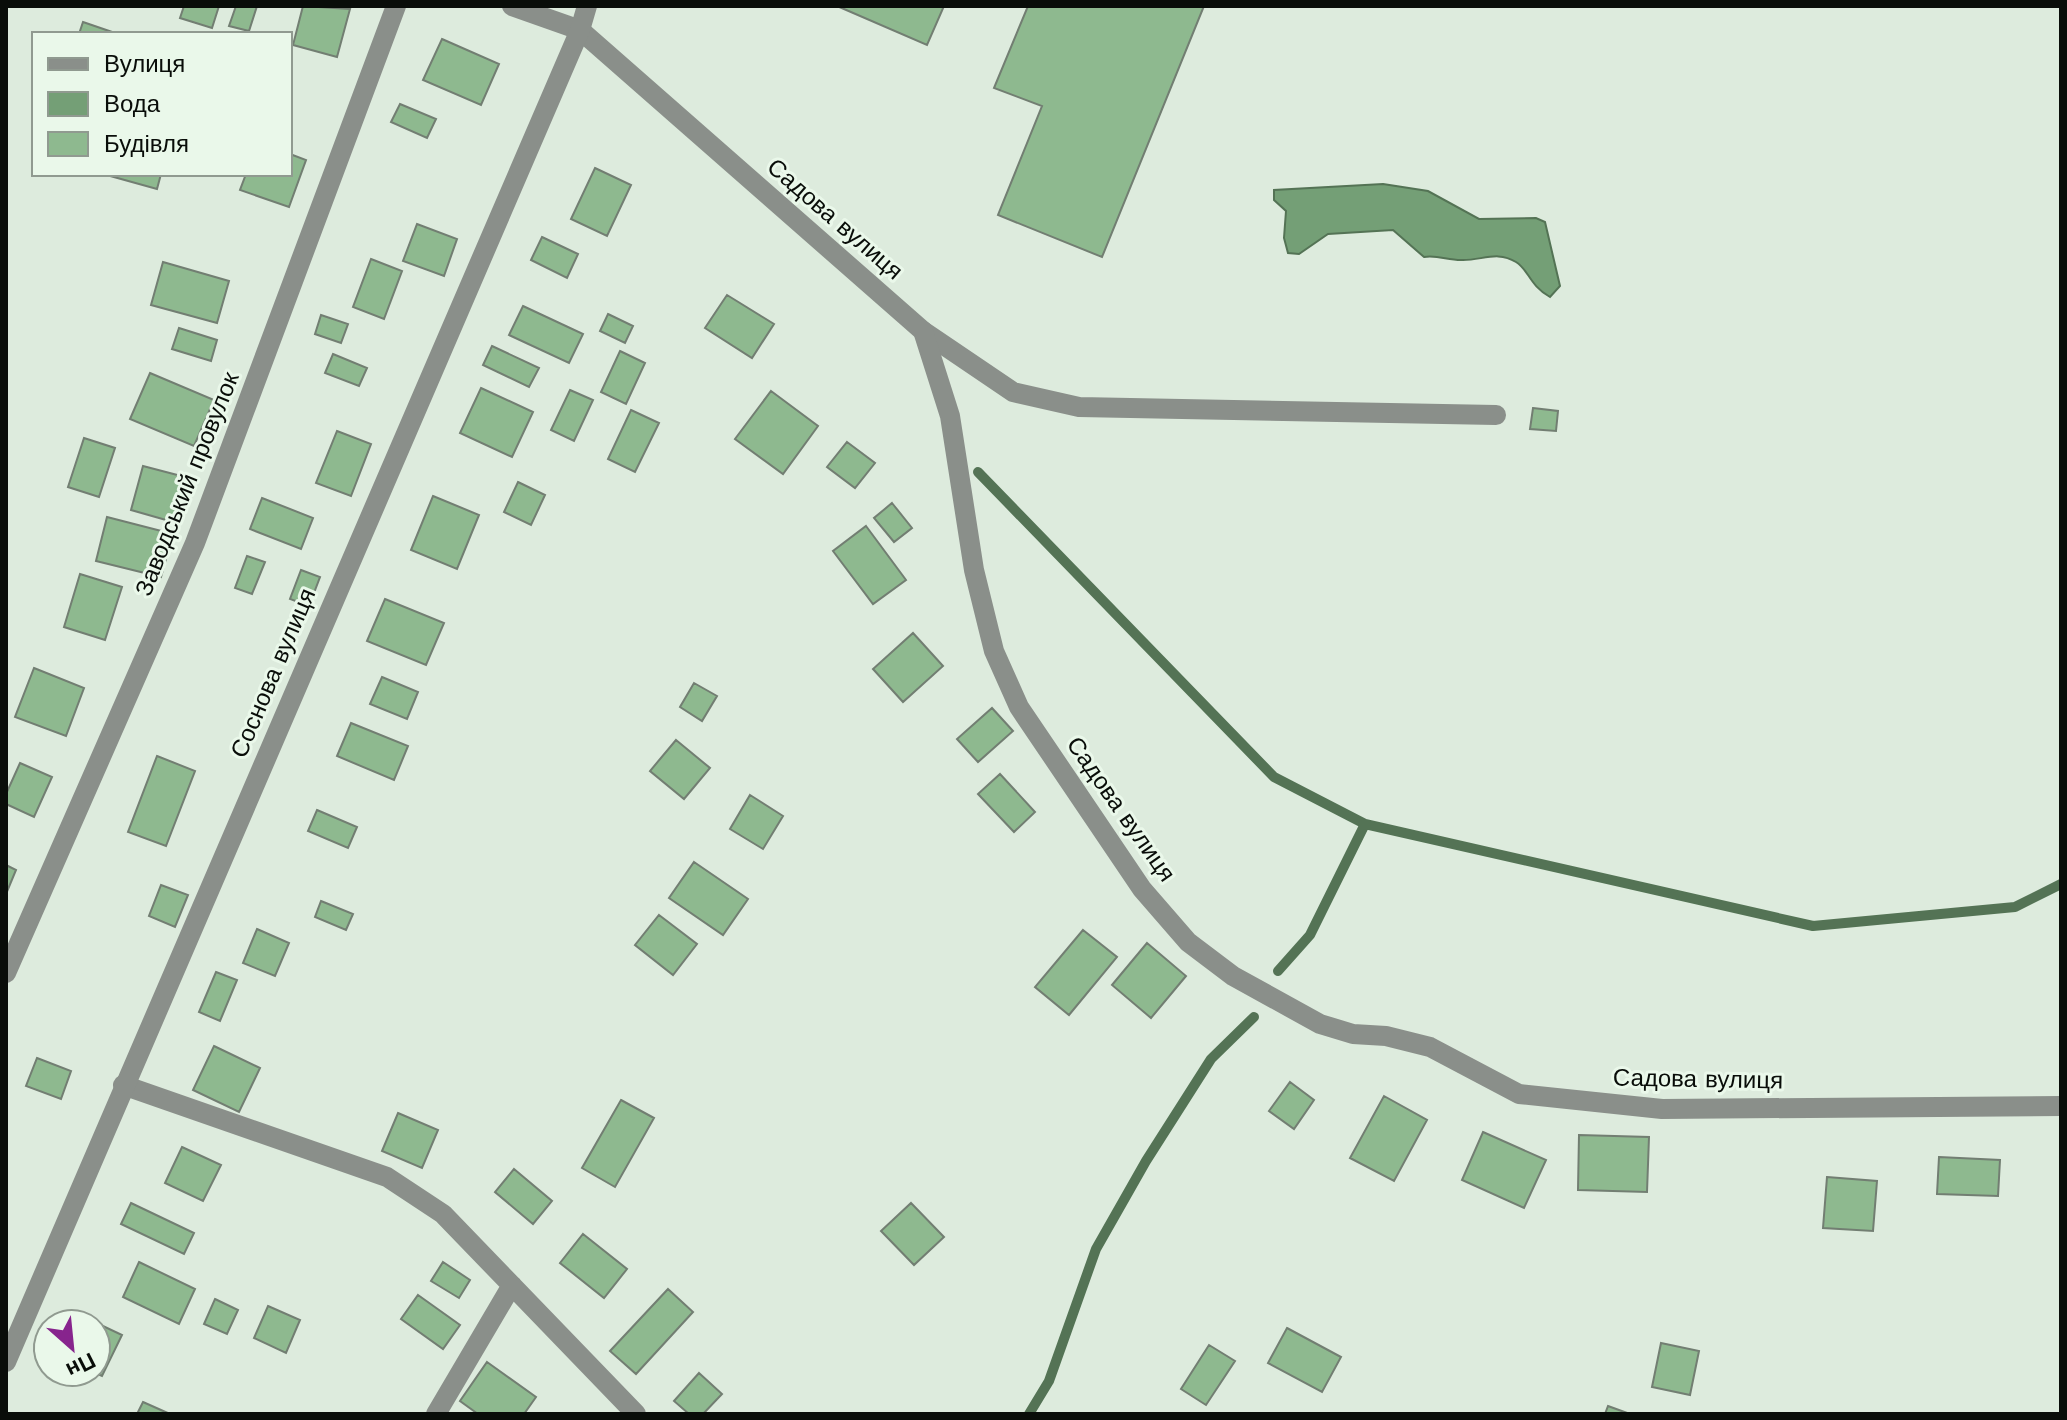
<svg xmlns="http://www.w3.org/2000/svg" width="2067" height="1420" font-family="'Work Sans',sans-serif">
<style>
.water{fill:#749f76;stroke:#547355;stroke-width:2}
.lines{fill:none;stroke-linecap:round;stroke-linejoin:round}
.stream{stroke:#547355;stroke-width:10}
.building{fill:#8eb98f;stroke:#727e72;stroke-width:2}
.service{stroke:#8a8f8a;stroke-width:20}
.minor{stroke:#8a8f8a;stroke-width:20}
.tertiary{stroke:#8a8f8a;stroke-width:20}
.labels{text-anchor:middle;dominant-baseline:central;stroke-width:6;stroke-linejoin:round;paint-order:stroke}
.street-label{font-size:24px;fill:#090d09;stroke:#eaf8ea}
</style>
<rect width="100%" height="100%" fill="#ddebdd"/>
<!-- water -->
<path class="water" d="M1383,184l45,7 51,28 57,-1 9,4 15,64 -10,11c-21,-12 -21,-27 -34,-35 -19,-12 -35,-1 -55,-2 -14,0 -23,-5 -37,-3l-31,-27 -65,4 -29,20 -11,-1 -4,-15 2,-27 -12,-11v-10z"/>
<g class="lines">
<!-- stream -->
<path class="stream" d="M978,472l296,305 91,47 448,102 202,-19 46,-23
M1278,971l32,-36 55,-111
M1029,1414l20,-33 47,-132 50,-88 65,-102 43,-42"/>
</g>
<!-- building -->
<path class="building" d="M184,6h35l-7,22 -32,-10z
M236,6h21l-8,25 -20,-5z
M303,6l47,3 -13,48 -44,-12z
M837,6h107l-17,39z
M1028,6h176l-102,251 -104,-42 44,-109 -48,-18z
M83,22l35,12h-39z
M442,39l57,25 -18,41 -58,-25z
M400,104l36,15 -9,19 -36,-16z
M290,154l16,6 -17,47 -49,-17 6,-16h44z
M595,168l36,17 -24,51 -36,-17z
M103,174h58l-4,15z
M417,224l40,15 -13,37 -41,-15z
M542,237l36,17 -11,24 -36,-18z
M371,259l31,12 -18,48 -31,-12z
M163,262l66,19 -12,42 -66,-18z
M727,295l47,29 -22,34 -47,-30z
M523,306l60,28 -14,29 -60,-28z
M608,314l25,12 -8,17 -25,-12z
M321,315l27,9 -7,19 -26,-9z
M179,328l38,12 -6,21 -39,-12z
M492,346l47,22 -10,19 -46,-22z
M620,351l25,12 -19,41 -25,-12z
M333,354l34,14 -8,18 -34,-13z
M150,373l64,27 -20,46 -64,-27z
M481,388l52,24 -21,45 -52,-24z
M570,390l23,10 -19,41 -23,-11z
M771,391l47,35 -35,48 -48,-35z
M1533,408l25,3 -2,20 -26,-2z
M631,410l28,13 -24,49 -27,-13z
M337,431l34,13 -20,52 -35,-13z
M84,438l31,10 -16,49 -31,-10z
M847,442l28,21 -20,25 -28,-21z
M143,466l42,11 -12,45 -42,-12z
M518,482l27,13 -14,30 -27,-13z
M433,496l46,19 -22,54 -46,-19z
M262,498l51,20 -12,31 -51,-20z
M892,503l20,25 -18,14 -20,-24z
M107,517l66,17 -12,43 -65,-16z
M866,526l40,54 -33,24 -40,-53z
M247,556l18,6 -13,32 -17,-6z
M301,570l19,7 -11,29 -19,-7z
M80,574l42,13 -17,53 -41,-13z
M385,599l59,24 -18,42 -59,-24z
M913,633l30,33 -40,36 -30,-33z
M34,668l50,20 -18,48 -51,-19z
M382,677l36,15 -11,27 -37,-15z
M694,683l23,13 -15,25 -22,-14z
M992,708l21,23 -35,31 -21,-23z
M351,723l57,23 -14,34 -57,-24z
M676,740l34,28 -26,31 -34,-28z
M157,756l38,15 -29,75 -38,-14z
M20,763l32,14 -18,40 -28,-13v-10z
M1000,774l35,38 -21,20 -36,-38z
M750,795l33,21 -20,33 -33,-20z
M317,810l40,17 -9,21 -40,-17z
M694,862l54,37 -25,36 -54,-37z
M6,865l10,5 -10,24z
M161,885l27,10 -13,32 -26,-11z
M321,901l32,13 -7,16 -31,-13z
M659,915l38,29 -24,31 -38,-30z
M257,929l32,14 -14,33 -32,-13z
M1083,930l34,27 -48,58 -34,-28z
M1147,943l39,33 -35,42 -39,-33z
M216,972l21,8 -17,41 -21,-9z
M214,1046l46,22 -21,44 -46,-22z
M37,1058l34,13 -10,28 -35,-13z
M1290,1082l24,18 -20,29 -25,-18z
M1384,1096l43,24 -33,61 -44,-23z
M621,1100l33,18 -39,69 -33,-19z
M398,1113l40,17 -16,38 -40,-17z
M1483,1132l63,28 -22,48 -62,-28z
M1579,1135l70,2 -2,55 -69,-2z
M182,1147l39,18 -18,36 -38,-18z
M1939,1157l61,3 -2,36 -61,-2z
M514,1169l38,32 -19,23 -38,-32z
M1827,1177l50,4 -4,50 -50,-3z
M131,1203l63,30 -10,21 -63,-30z
M911,1203l33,34 -30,28 -33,-34z
M583,1234l44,35 -23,29 -44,-35z
M139,1262l56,27 -16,35 -56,-27z
M443,1262l27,18 -11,18 -28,-17z
M668,1289l25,23 -57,62 -26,-23z
M418,1295l42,30 -17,24 -42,-30z
M215,1299l23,11 -11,24 -23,-10z
M268,1306l32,14 -14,33 -32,-15z
M86,1318l36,17 -20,41 -9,-4h3v-48h-13z
M1287,1328l54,29 -19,35 -54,-29z
M1661,1343l38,8 -9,44 -38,-8z
M1209,1345l26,16 -29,44 -25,-16z
M487,1362l49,35 -12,17h-46l-18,-13z
M699,1373l23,21 -19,20h-14l-15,-13z
M143,1402l27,12h-33z
M1608,1406l22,8h-25z"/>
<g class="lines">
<!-- service -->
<path class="service" d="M923,331l90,61 66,15 417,8"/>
<!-- minor -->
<path class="minor" d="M512,6l68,24 343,301 27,85 24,154 20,81 25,56 123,182 46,53 45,34 87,48 33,10 33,2 44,11 89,47 143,15 399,-3
M6,973l189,-430 201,-537
M123,1085l264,92 56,37 193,200
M436,1414l76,-129"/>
<!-- tertiary -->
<path class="tertiary" d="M6,1362l574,-1332 7,-24"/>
</g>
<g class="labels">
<!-- street labels -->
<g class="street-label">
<text transform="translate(835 219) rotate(41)">Садова вулиця</text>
<text transform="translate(187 484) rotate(-68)">Заводський провулок</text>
<text transform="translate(273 673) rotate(-67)">Соснова вулиця</text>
<text transform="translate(1121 809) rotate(55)">Садова вулиця</text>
<text transform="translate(1698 1079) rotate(1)">Садова вулиця</text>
</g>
</g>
<!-- border -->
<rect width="2067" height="1420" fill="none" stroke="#090d09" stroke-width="16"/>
<!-- legend -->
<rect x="32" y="32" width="260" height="144" fill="#eaf8ea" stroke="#909a90" stroke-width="2"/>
<rect x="48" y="58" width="40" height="12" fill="#8a8f8a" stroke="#909a90" stroke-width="2"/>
<text x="104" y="72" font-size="24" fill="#090d09">Вулиця</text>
<rect x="48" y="92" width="40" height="24" fill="#749f76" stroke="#909a90" stroke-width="2"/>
<text x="104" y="112" font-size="24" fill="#090d09">Вода</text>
<rect x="48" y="132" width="40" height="24" fill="#8eb98f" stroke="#909a90" stroke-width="2"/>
<text x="104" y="152" font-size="24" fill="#090d09">Будівля</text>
<!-- north arrow -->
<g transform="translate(72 1348) rotate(153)"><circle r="38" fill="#eaf8ea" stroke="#909a90" stroke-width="2"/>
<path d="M0-6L14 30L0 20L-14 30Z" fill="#87248d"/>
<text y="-12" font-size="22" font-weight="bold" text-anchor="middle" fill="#090d09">Пн</text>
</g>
</svg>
